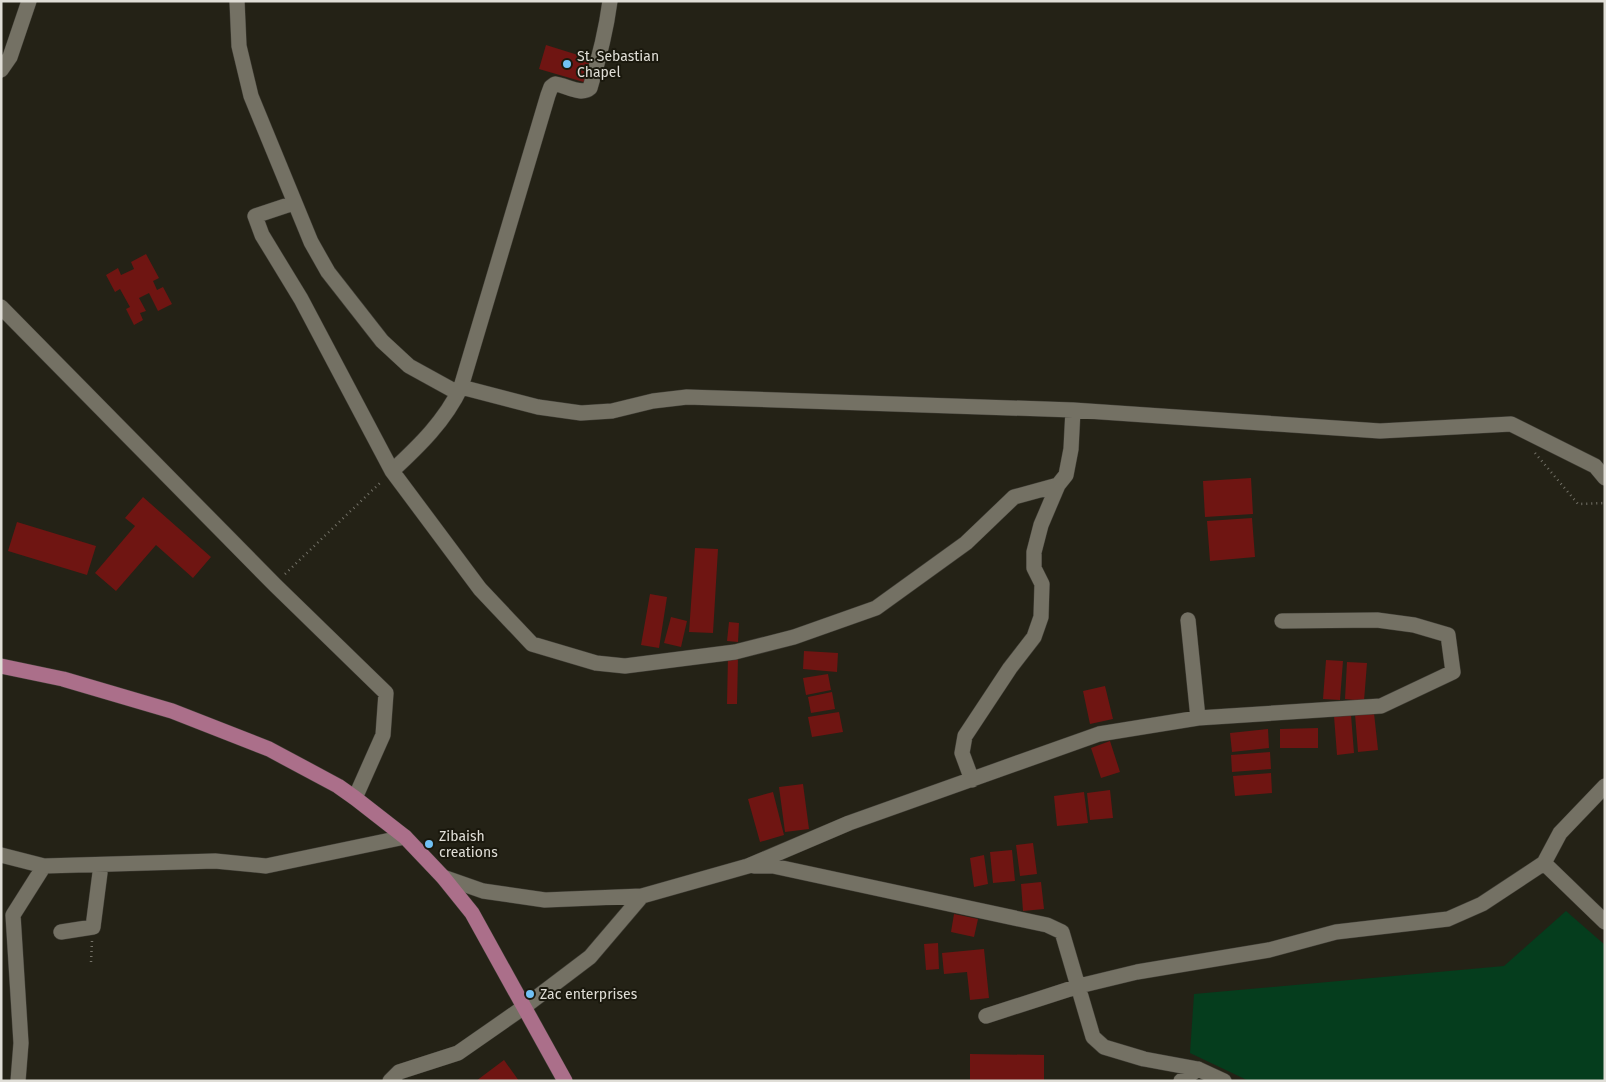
<svg xmlns="http://www.w3.org/2000/svg" width="1606" height="1082" font-family="'Fira Sans',sans-serif">
<style>
.green{fill:#053d1d}
.building{fill:#6f1512}
.lines{fill:none;stroke-linecap:round;stroke-linejoin:round}
.minor-casing{stroke:#403e36;stroke-width:16}
.major-casing{stroke:#403e36;stroke-width:16}
.path{stroke:#747268;stroke-width:2.5;stroke-dasharray:1 4;stroke-linecap:butt}
.minor{stroke:#747164;stroke-width:15}
.major{stroke:#ab6f8a;stroke-width:15}
.poi-dot{fill:#71c1f5;stroke:#1a180d;stroke-width:2}
.labels{text-anchor:middle;dominant-baseline:central;stroke-width:4;stroke-linejoin:round;paint-order:stroke}
.poi-label{font-size:14px;fill:#e0ded7;stroke:#1a180d;text-anchor:start}
</style>
<rect width="100%" height="100%" fill="#242216"/>
<!-- green -->
<path class="green" d="M1566,911l39,34v136h-356l-59,-28 4,-59 310,-28z"/>
<!-- building -->
<path class="building" d="M546,45l48,15 -7,23 -48,-14z
M146,254l13,24 -6,3 4,9 6,-3 9,17 -14,7 -9,-18 -10,5 7,13 -6,2 3,7 -9,5 -8,-16 4,-2 -10,-18 -5,3 -9,-17 12,-7 3,7 13,-6 -3,-7z
M1251,478l2,36 -48,3 -2,-36z
M143,497l68,60 -18,21 -37,-33 -40,46 -21,-18 40,-47 -10,-8z
M1252,518l3,39 -45,4 -3,-40z
M17,522l79,24 -9,29 -79,-24z
M695,548l23,1 -5,84 -24,-1z
M650,594l17,3 -8,51 -18,-3z
M671,617l16,4 -6,26 -17,-4z
M729,622l10,1 -1,19 -11,-1z
M804,651l34,2 -1,19 -34,-3z
M728,656l10,1 -1,47h-10z
M1326,660l17,1 -3,39 -17,-1z
M1347,662l20,1 -3,38 -19,-2z
M828,674l3,16 -25,5 -3,-17z
M1105,686l8,33 -23,5 -7,-33z
M832,692l3,17 -24,4 -3,-16z
M839,712l4,20 -31,5 -4,-20z
M1374,713l4,37 -20,2 -3,-38z
M1351,715l3,38 -17,2 -3,-39z
M1318,728v20h-38v-19z
M1268,729l1,19 -37,4 -2,-19z
M1110,741l10,31 -19,6 -10,-30z
M1270,752l1,17 -39,3 -1,-17z
M1271,773l1,20 -37,3 -2,-20z
M803,784l6,45 -24,3 -6,-45z
M1110,790l3,28 -23,2 -3,-27z
M773,792l11,43 -24,7 -12,-43z
M1084,792l4,31 -31,3 -3,-30z
M1033,843l4,31 -17,2 -4,-31z
M1012,850l3,31 -22,2 -3,-31z
M984,855l4,29 -14,3 -4,-29z
M1041,882l3,27 -21,2 -2,-27z
M954,914l24,5 -4,18 -23,-5z
M938,943l1,26 -13,1 -2,-26z
M984,949l5,49 -19,2 -3,-28 -23,2 -2,-21z
M970,1054l74,1v26h-74z
M504,1060l15,21h-43z"/>
<g class="lines">
<!-- minor casing -->
<g class="minor-casing">
<path id="minor" d="M237,1l2,45 12,50 60,146 17,30 54,69 27,25 49,27
M610,1c-4,30 -11,58 -20,87 -9,8 -24,-3 -35,-4l-4,3 -3,8 -87,292 77,20 43,6 31,-2 41,-10 34,-4 386,13 307,21 131,-7 84,42 10,12
M1,70l9,-13 19,-56
M294,203l-39,13 7,19 39,64 91,172 88,118 52,55 64,19 29,3 110,-14 59,-15 82,-29 90,-65 48,-46 44,-12
M1,307l274,278 111,108 -3,42 -28,63
M392,471c27,-25 53,-50 69,-84
M1188,620l10,98
M972,780l-10,-27 3,-17 45,-68 24,-31 7,-20 1,-33 -8,-16v-16l7,-27 17,-40 8,-10 5,-26 2,-39
M1605,786l-45,47 -16,30 61,59
M1,855l43,11 171,-5 51,5 139,-29
M754,866h19l274,59 15,7 31,105 11,10 40,12 54,10 26,12
M443,877l40,14 62,9 97,-4 106,-30 101,-43 250,-89 99,-16 183,-12 72,-34 -5,-37 -34,-10 -37,-5 -95,1
M61,932l32,-5 8,-62
M986,1016l93,-30 58,-14 132,-22 67,-18 112,-13 34,-15 62,-41
M18,1081l3,-38 -8,-128 31,-49
M390,1081l9,-9 59,-19 66,-46 66,-50 52,-61
M1181,1081l17,-12"/>
</g>
<!-- major casing -->
<g class="major-casing">
<path id="major" d="M1,666l62,13 109,32 97,38 69,37 17,12 50,39 38,40 29,36 93,168"/>
</g>
<!-- path -->
<path class="path" d="M1535,453l43,51 27,-1
M285,574l97,-93
M91,962l1,-21"/>
<!-- minor -->
<use href="#minor" class="minor"/>
<!-- major -->
<use href="#major" class="major"/>
</g>
<!-- markers -->
<g class="poi-dot">
<circle cx="567" cy="64" r="5"/>
<circle cx="429" cy="844" r="5"/>
<circle cx="530" cy="994" r="5"/>
</g>
<g class="labels">
<!-- poi labels -->
<g class="poi-label">
<text x="577" y="56">St. Sebastian<tspan x="577" dy="16">Chapel</tspan></text>
<text x="439" y="836">Zibaish<tspan x="439" dy="16">creations</tspan></text>
<text x="540" y="994">Zac enterprises</text>
</g>
</g>
<!-- border -->
<rect width="1606" height="1082" fill="none" stroke="#e0ded7" stroke-width="5"/>
</svg>
